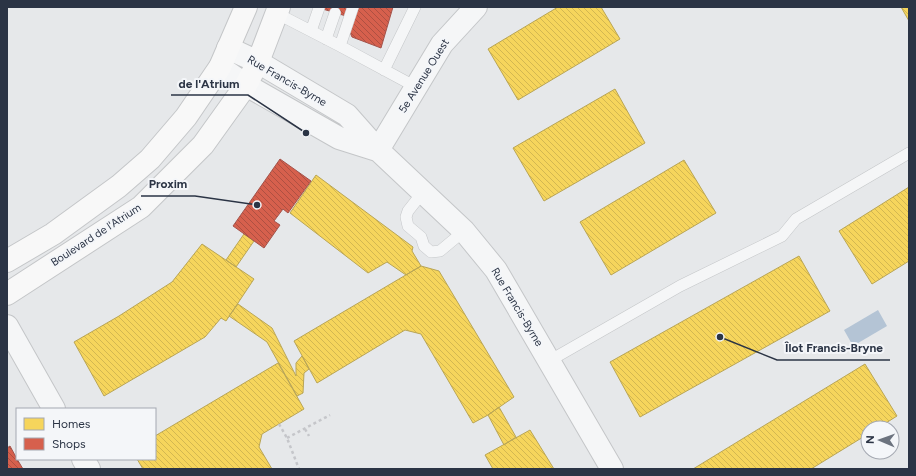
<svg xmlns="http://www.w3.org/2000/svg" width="916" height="476" font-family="Figtree,sans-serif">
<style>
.water{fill:#b4c4d5}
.homes{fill:url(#homes-back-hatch);stroke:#b9a555}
.shops{fill:url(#shops-back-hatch);stroke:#a3534b}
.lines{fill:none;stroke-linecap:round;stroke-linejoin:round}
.lane-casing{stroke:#c4c6c8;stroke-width:12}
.street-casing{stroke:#c4c6c8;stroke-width:24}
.secondary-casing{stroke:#c4c6c8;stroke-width:24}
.path{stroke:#c5c6ca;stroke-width:2.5;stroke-dasharray:3 3;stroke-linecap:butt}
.lane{stroke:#f5f6f7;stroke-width:11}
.street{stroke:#f5f6f7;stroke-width:22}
.secondary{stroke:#f8f8f8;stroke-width:22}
.labels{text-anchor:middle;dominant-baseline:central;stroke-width:4;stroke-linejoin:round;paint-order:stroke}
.street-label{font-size:11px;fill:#2b3445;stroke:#f4f6f9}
.leader{fill:none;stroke:#2b3445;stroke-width:1.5}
.callout-dot{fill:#2b3445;stroke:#f4f6f9;stroke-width:1.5}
.callout-label{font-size:12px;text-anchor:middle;font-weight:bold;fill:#2b3445;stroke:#f4f6f9;stroke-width:4;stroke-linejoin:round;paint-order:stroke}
</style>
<defs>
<pattern id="homes-back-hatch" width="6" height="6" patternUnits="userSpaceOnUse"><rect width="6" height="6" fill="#f6d55c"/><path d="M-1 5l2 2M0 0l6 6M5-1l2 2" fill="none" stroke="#d3b751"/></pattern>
<pattern id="shops-back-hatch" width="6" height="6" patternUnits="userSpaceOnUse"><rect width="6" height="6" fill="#d6604d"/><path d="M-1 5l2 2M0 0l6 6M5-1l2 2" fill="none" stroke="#ae5042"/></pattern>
</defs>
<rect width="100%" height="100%" fill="#e6e8ea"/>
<!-- water -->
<path class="water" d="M878,310l9,16 -34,20 -9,-16z"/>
<!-- homes -->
<path class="homes" d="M558,7h43l19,32 -102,61 -30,-51z
M901,7h8v14z
M615,89l30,54 -101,58 -31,-53z
M684,160l32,53 -105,62 -31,-53z
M316,175l97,72 -1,4 9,15 -15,9 -19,-13 -19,11 -78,-60z
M909,187v74l-37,23 -33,-53z
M244,234l10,7 -18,26 -10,-7z
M202,244l52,35 -28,42 -5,-3 -16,19 -101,59 -30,-54 45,-26 53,-34z
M799,256l31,55 -190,106 -30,-55z
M421,266l18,5 75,126 -26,18 -15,8 -52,-89 -16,-4 -88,53 -23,-42z
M238,304l34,24 24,48v-13l6,-7 7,13 -5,4 -1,20 -6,3 -30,-54 -38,-26z
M278,363l26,46 -42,25 -3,13 13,22h-129l-6,-10h18v-23z
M865,364l32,52 -19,12h-10v6l-57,35h-118z
M499,407l17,30 -12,8 -16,-30z
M530,430l24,39h-61l-8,-14z"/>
<!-- shops -->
<path class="shops" d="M316,7h33l-3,9z
M355,7h38l-12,41 -29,-11 -4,-9z
M280,159l31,22 -23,32 -5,-4 -9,12 6,4 -16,23 -31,-22z
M10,446l7,13 6,10h-16v-21z"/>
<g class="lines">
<!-- lane casing -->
<g class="lane-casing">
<path id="lane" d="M276,13l64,33 76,41
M311,31l8,-23
M326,39l9,-26
M340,46l13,-39
M384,70l31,-63
M423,192l-15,19 -2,6 2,9 13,11 3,9 7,6 9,-1 24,-20
M549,361l131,-75 102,-50 14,-17 113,-66"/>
</g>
<!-- street casing -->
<g class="street-casing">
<path id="street" d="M228,48l30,14 89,53 31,35 86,81 32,39 116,199
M220,67l26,18 93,53 38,12
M378,150l64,-106 34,-37
M7,326l47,83
M83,459l6,10"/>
</g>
<!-- secondary casing -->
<g class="secondary-casing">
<path id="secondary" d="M7,261l46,-27 66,-48 31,-27 36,-42 34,-50 26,-60
M7,294l134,-87 62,-62 43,-60 12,-23 21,-55"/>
</g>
<!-- path -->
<path class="path" d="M279,424l8,14 12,31
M305,429l4,7
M287,438l43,-23"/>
<!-- lane -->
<use href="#lane" class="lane"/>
<!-- street -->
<use href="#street" class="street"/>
<!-- secondary -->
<use href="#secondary" class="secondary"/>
</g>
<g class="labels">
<!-- street labels -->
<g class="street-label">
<text transform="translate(424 76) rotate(-58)">5e Avenue Ouest</text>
<text transform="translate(287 81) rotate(30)">Rue Francis-Byrne</text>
<text transform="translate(96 235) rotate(-33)">Boulevard de l'Atrium</text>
<text transform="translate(517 307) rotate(59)">Rue Francis-Byrne</text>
</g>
</g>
<!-- callouts -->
<path class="leader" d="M306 133L248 95H171M257 205L195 196H141M720 337L777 360H890"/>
<g class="callout-dot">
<circle cx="306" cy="133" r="4"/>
<circle cx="257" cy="205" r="4"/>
<circle cx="720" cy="337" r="4"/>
</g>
<g class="callout-label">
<text x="209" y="88">de l'Atrium</text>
<text x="168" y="188">Proxim</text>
<text x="834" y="352">Îlot Francis-Bryne</text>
</g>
<!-- border -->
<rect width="916" height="476" fill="none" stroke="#2b3445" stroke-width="16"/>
<!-- legend -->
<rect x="16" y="408" width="140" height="52" fill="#f4f6f9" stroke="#a4a8b1"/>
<rect x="24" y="418" width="20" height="12" fill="#f6d55c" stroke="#a4a8b1"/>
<text x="52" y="428" font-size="12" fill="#2b3445">Homes</text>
<rect x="24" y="438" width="20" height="12" fill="#d6604d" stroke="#a4a8b1"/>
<text x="52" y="448" font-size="12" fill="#2b3445">Shops</text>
<!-- north arrow -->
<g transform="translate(880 440) rotate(272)"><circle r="19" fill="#f4f6f9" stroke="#a4a8b1"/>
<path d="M0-3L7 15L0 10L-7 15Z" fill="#6c737f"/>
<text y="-6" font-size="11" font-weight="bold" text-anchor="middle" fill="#2b3445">N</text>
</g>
</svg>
